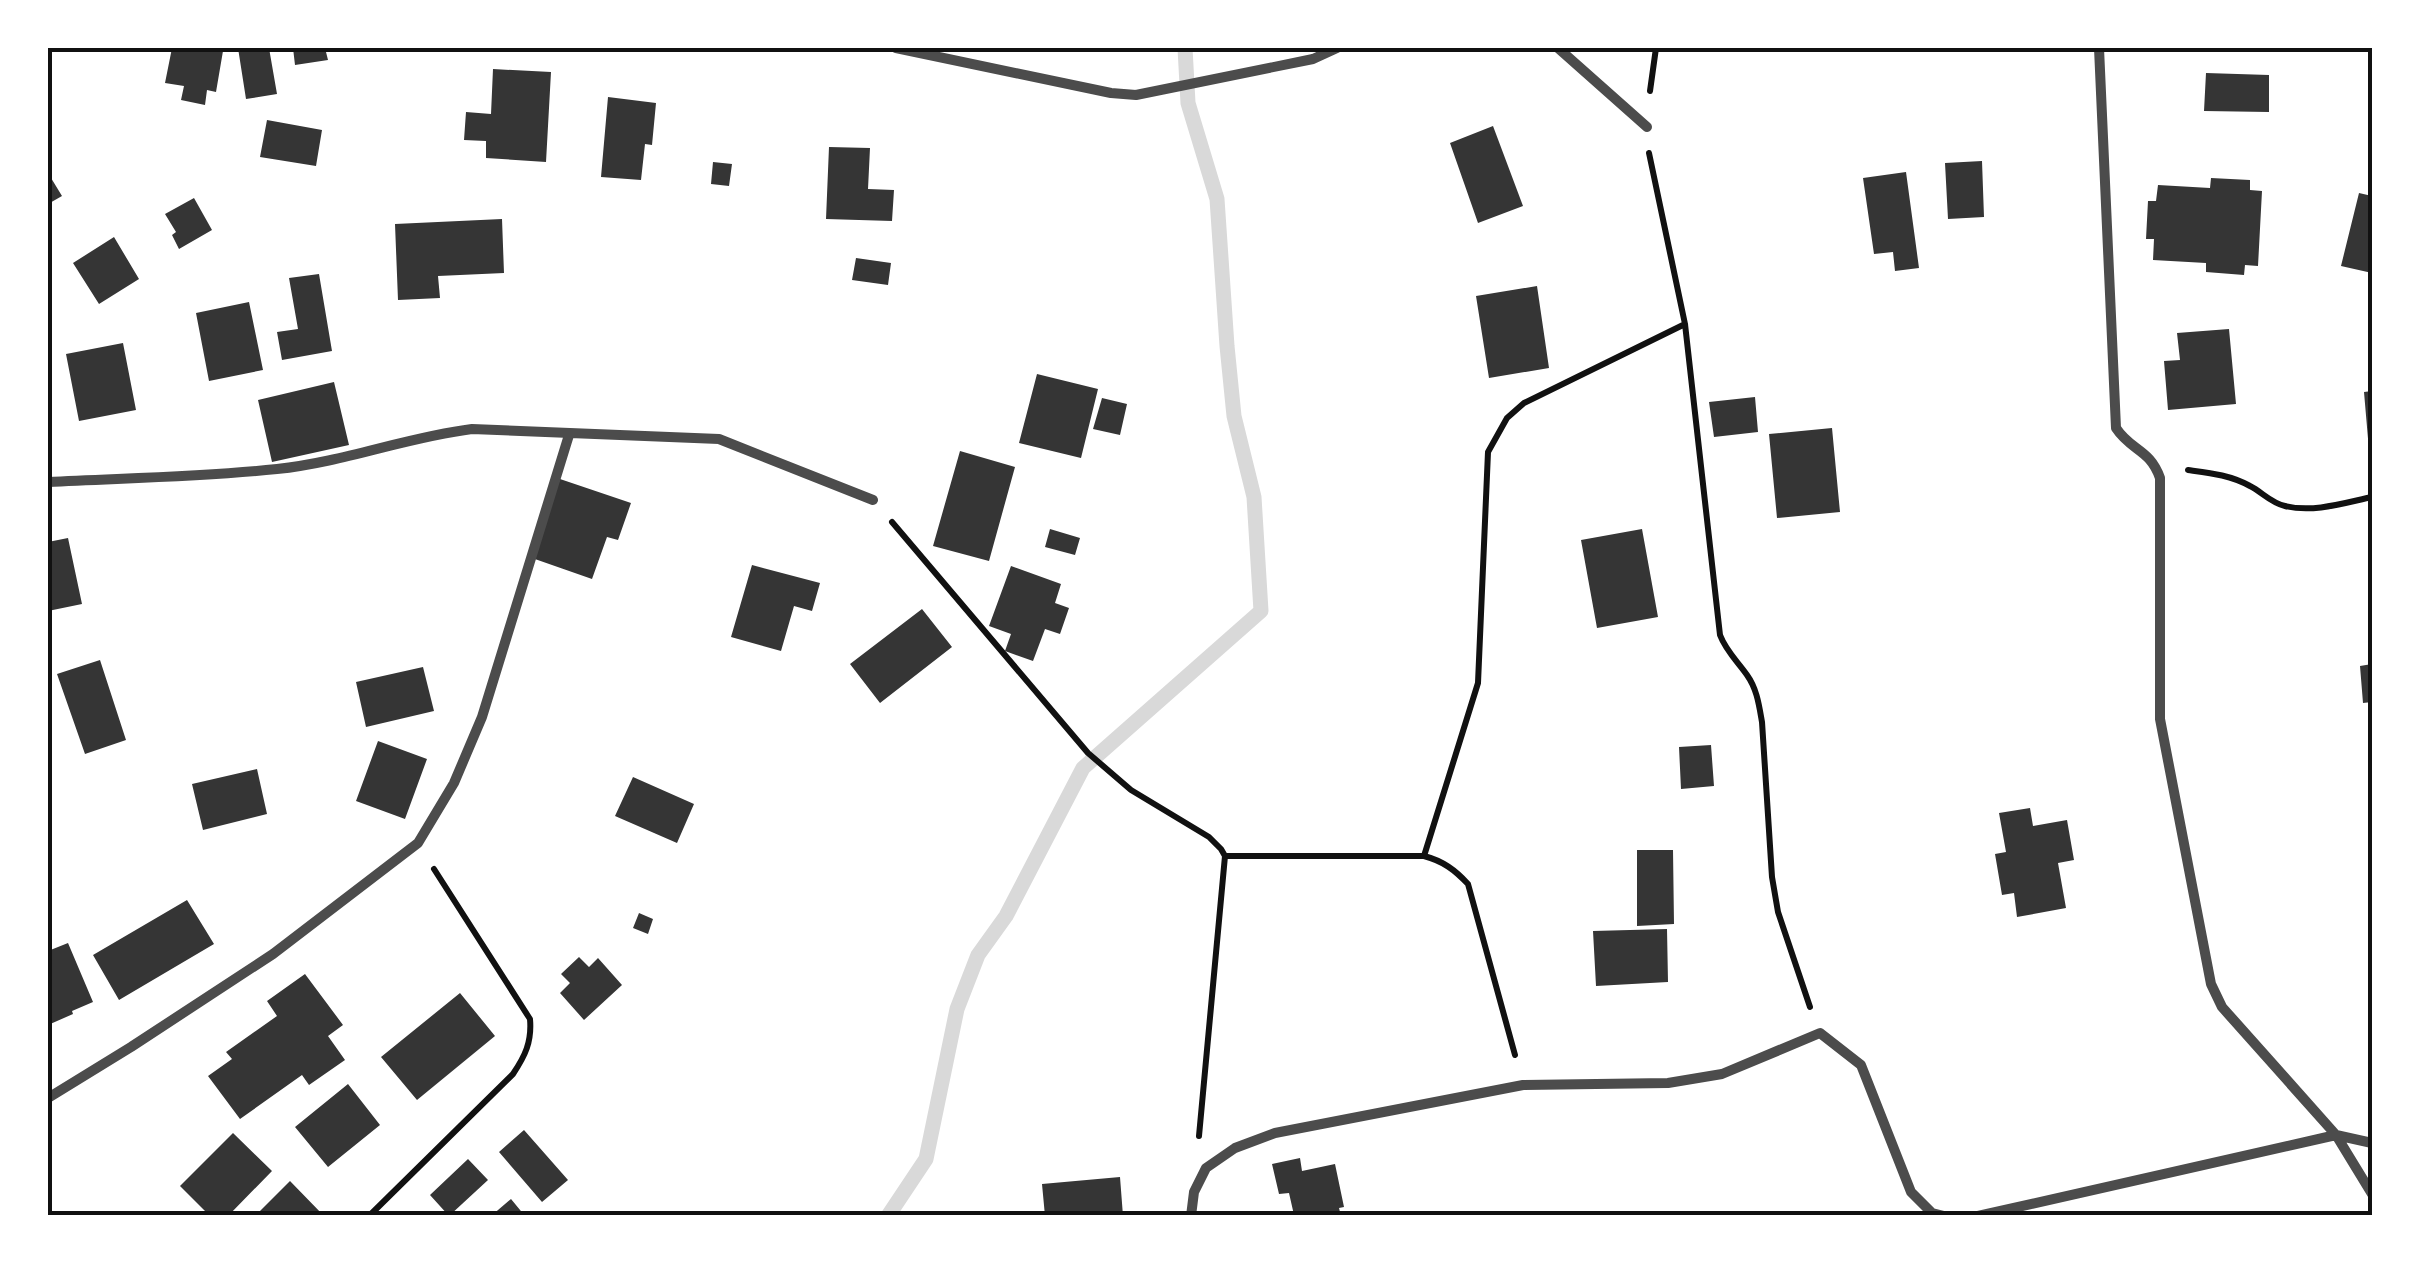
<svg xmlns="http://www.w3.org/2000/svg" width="2420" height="1263" font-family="'Libre Baskerville',serif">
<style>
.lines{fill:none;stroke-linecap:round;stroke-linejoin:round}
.stream{stroke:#d9d9d9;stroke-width:15}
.building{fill:#353535}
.path{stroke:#111;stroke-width:6}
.minor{stroke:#4c4c4c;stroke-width:10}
.neatline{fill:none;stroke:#111;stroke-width:4}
</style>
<rect width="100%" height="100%" fill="#fff"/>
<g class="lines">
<!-- stream -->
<path class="stream" d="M888,1216l38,-57 31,-150 21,-54 28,-39 77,-148 178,-157 -7,-114 -20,-81 -7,-70 -10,-147 -29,-96 -3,-55"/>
</g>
<!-- building -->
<path class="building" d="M172,48h29l22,3 -7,41 -9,-2 -2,15 -24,-5 3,-14 -19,-3z
M238,48h31l8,46 -31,5z
M293,48h47v2l-14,2 2,8 -33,5z
M493,69l58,3 -5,90 -60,-4v-17l-22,-1 2,-28 25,2z
M2206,73l63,2v37l-65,-1z
M608,97l48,6 -4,42 -7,-1 -4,36 -40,-3z
M267,120l55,10 -6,36 -56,-9z
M1493,126l30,80 -45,17 -28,-80z
M829,147l41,1 -2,41 26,1 -2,31 -66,-2z
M1982,161l2,56 -36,2 -3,-56z
M713,162l19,2 -3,22 -18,-2z
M1906,172l13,96 -24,3 -2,-19 -19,2 -11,-76z
M48,173l14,23 -14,8z
M2211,178l39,2v10l12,1 -4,75 -13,-1 -1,10 -38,-3v-9l-53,-3 1,-21h-8l2,-38h8l2,-16 52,3z
M2359,193l13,3v77l-31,-7z
M194,198l18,32 -33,19 -7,-14 4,-3 -11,-18z
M502,219l2,54 -66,3 2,22 -42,2 -3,-76z
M114,237l25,42 -40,25 -26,-41z
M856,258l35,5 -3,22 -36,-5z
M319,274l13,77 -50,9 -5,-28 21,-3 -9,-51z
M1537,286l12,82 -60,10 -13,-82z
M249,302l14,68 -54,11 -13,-68z
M2229,329l7,75 -68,6 -4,-49 16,-1 -3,-27z
M123,343l13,67 -57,11 -13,-67z
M1037,374l61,15 -17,69 -62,-15z
M334,382l15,63 -77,17 -14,-62z
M2372,391v71h-2l-6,-70z
M1755,397l3,35 -44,5 -5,-35z
M1102,398l25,6 -7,31 -27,-6z
M1832,428l8,84 -63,6 -8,-84z
M960,451l55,16 -26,94 -56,-15z
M560,479l71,24 -13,37 -11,-3 -15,42 -60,-21z
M1050,529l30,9 -5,17 -30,-8z
M1642,529l16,88 -61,11 -16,-88z
M68,538l14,66 -34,7v-69z
M752,565l68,18 -8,28 -18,-5 -13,45 -50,-14z
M1011,566l50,18 -6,19 14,5 -9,26 -15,-5 -12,32 -28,-10 6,-17 -22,-8z
M922,609l30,38 -72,56 -30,-39z
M100,660l26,80 -41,14 -28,-80z
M2372,664v38l-9,1 -3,-37z
M423,667l11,44 -68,16 -10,-45z
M378,741l49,18 -22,60 -49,-18z
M1711,745l3,41 -33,3 -2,-42z
M257,769l10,45 -64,16 -11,-46z
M633,777l61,27 -17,39 -62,-27z
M2030,808l3,18 34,-6 7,40 -16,3 8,45 -49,9 -3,-24 -12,2 -7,-41 11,-2 -7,-39z
M1637,850h36l1,74 -37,2z
M187,900l27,44 -95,56 -26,-45z
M639,913l14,6 -5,15 -15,-6z
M1667,929l1,53 -72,4 -3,-55z
M68,943l25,59 -21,9 1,3 -25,11v-74z
M579,957l10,10 9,-9 24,27 -38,35 -24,-27 10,-10 -9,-9z
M305,974l38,51 -15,11 17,24 -36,25 -7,-10 -62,44 -32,-43 24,-17 -6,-7 51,-36 -10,-15z
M460,993l35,43 -78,64 -36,-43z
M348,1084l32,41 -52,42 -33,-40z
M524,1130l44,50 -26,22 -43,-50z
M233,1133l39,38 -44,45h-18l-30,-30z
M1300,1158l2,13 33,-7 9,43 -5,1 2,8h-39l-1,-3 -7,2 -5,-22 -10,1 -7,-30z
M468,1159l20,21 -39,36 -19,-21z
M1120,1177l3,39h-78l-3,-32z
M290,1181l34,35h-69z
M511,1199l14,17h-34z"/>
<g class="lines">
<!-- path -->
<path class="path" d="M1650,91l6,-43
M1649,153l36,171 35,311c6,16 18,27 27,40 10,14 12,30 15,47l10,155 6,35 32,95
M2188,470c22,3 42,5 62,16 12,6 21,17 35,20 28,7 59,-3 87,-9
M892,522l196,231 43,37 78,47 12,12 4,7 -26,280
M1225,856h199c19,5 31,14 44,28l47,171
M1424,856l54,-173 10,-231 19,-34 17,-15 161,-79
M369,1216l144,-142c12,-18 19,-32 17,-55l-96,-150"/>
<!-- minor -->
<path class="minor" d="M896,48l215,45 25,2 177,-36 24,-11
M1558,48l89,79
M48,482c76,-4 153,-5 229,-13 67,-7 130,-32 195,-40l247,10 154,61
M48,1098l83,-51 142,-93 145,-111 36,-60 28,-66 87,-282
M2372,1143l-36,-8 36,59
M1191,1216l3,-24 12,-24 29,-20 40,-15 248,-48 145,-2 54,-9 98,-41 41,32 50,127 21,21 12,3
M1978,1216l358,-81 -114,-128 -11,-23 -51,-265v-241c-10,-29 -29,-27 -44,-50l-17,-380"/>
</g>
<!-- border -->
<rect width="2420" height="1263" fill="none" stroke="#ffffff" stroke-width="100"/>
<rect x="50" y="50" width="2320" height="1163" class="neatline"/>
</svg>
